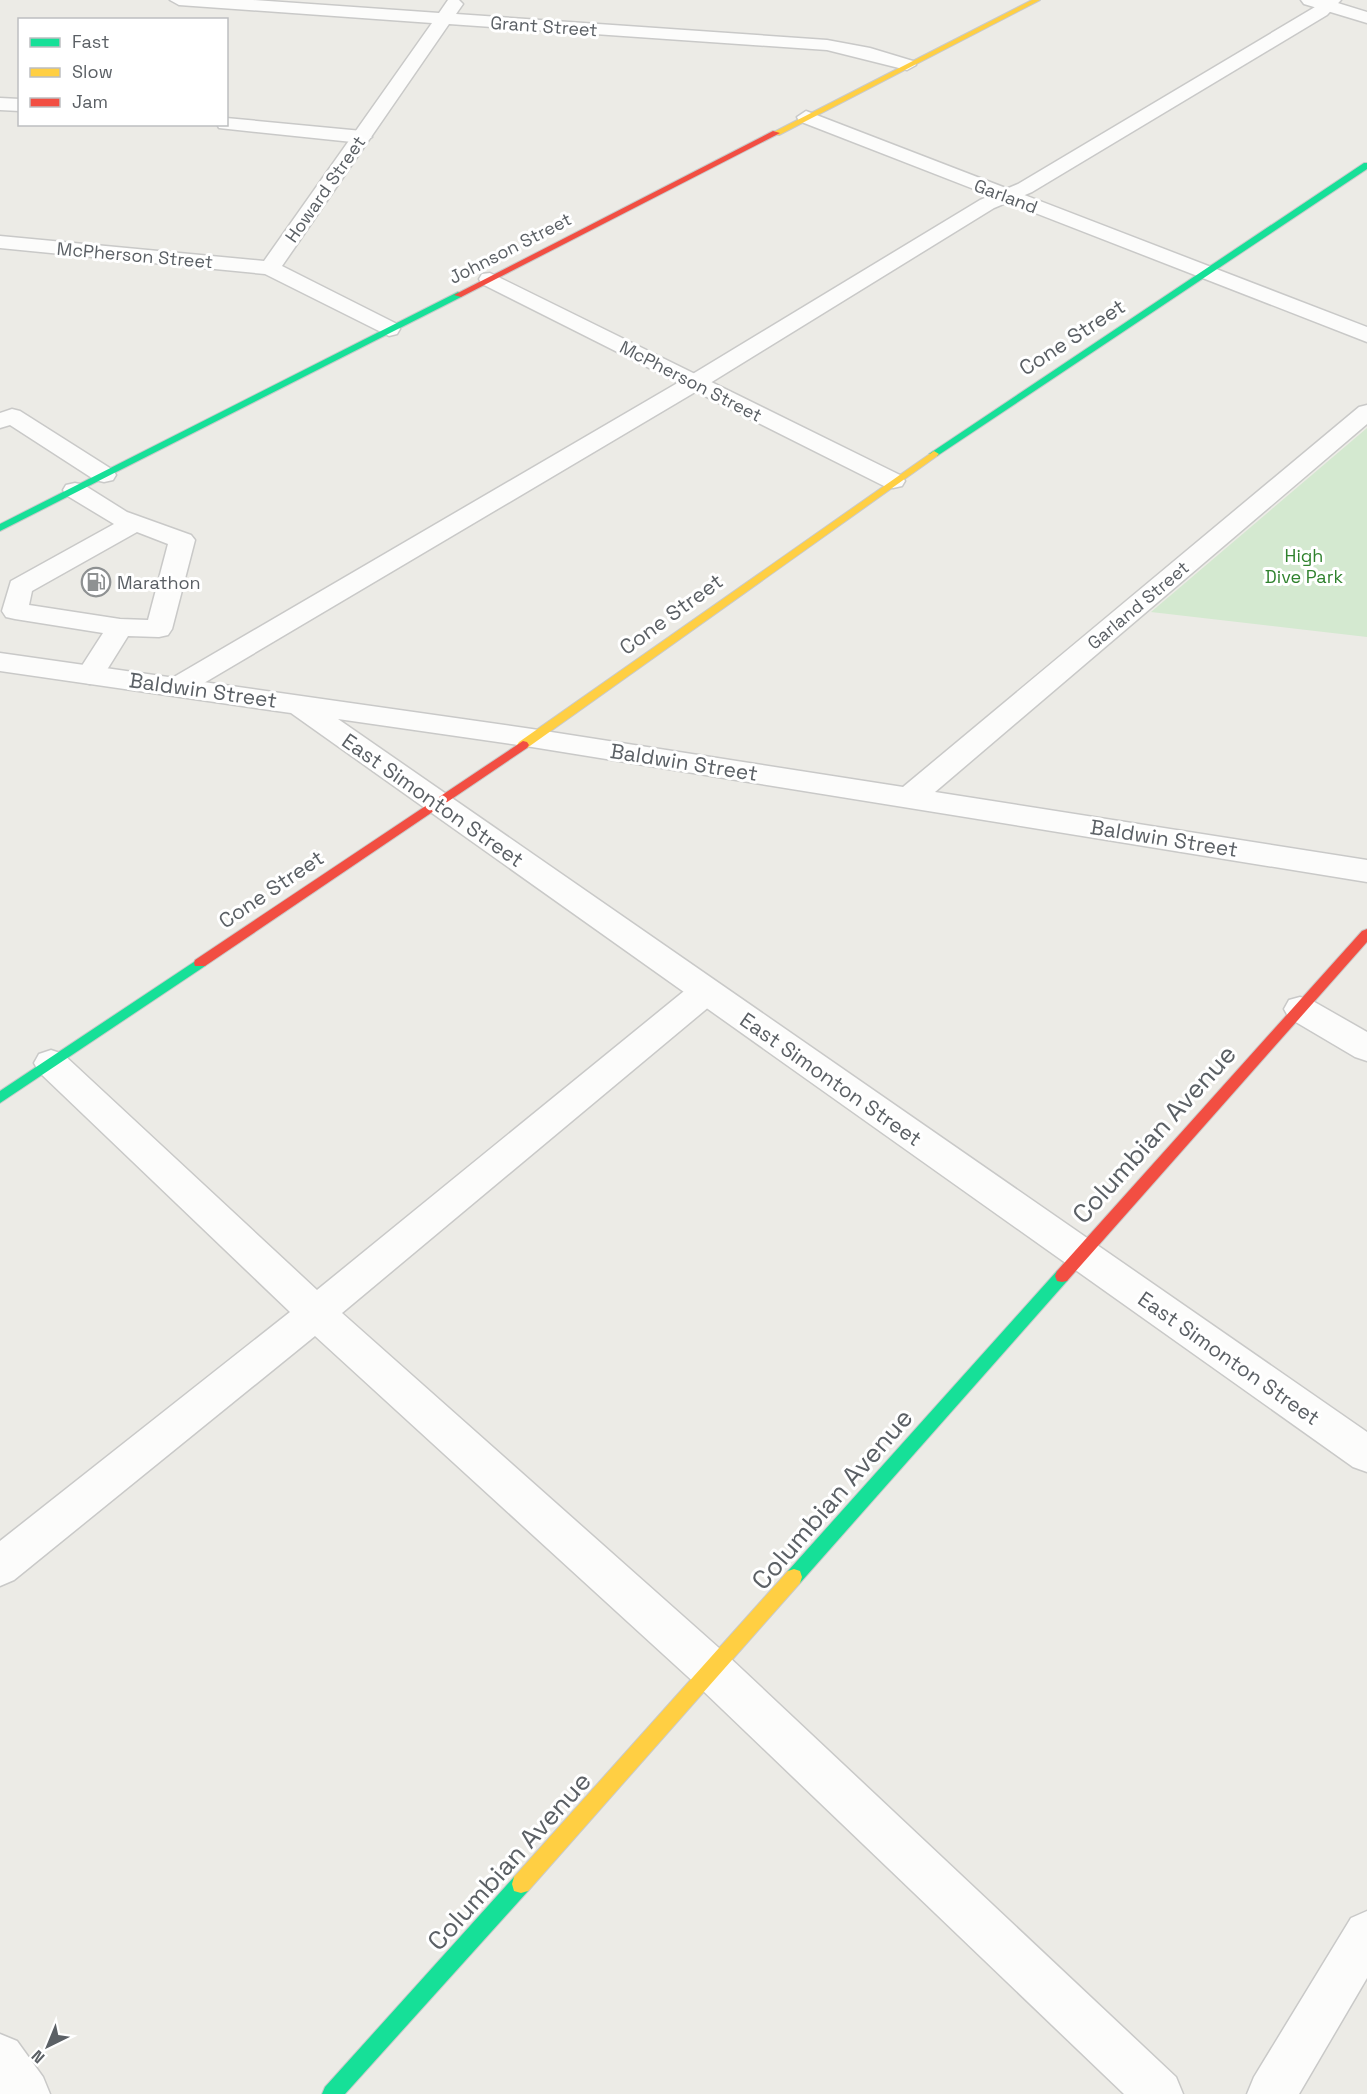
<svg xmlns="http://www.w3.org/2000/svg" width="1367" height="2094" font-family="'Space Grotesk',sans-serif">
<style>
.green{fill:#d4e9d0}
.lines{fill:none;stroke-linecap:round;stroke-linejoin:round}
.lane-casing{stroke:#c9c9c8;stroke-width:3}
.street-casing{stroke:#c9c9c8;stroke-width:3}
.fast-casing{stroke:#c9caca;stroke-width:2}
.slow-casing{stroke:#c9caca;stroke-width:2}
.jam-casing{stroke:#c9caca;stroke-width:2}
.lane{fill:#fcfcfb;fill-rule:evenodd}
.street{fill:#fcfcfb;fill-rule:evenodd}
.fast{fill:#16e098;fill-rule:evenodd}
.slow{fill:#ffcf43;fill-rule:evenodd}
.jam{fill:#f24e42;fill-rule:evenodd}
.labels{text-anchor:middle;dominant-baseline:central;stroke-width:6;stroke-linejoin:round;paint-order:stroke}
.far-street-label{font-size:18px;fill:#5b6065;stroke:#fff}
.far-park-label{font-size:18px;fill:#30822e;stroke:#fff}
.far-poi-label{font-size:18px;fill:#5b6065;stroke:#fff;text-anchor:start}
.street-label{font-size:21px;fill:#5b6065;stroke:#fff}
.near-street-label{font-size:26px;fill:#5b6065;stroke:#fff}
</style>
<rect width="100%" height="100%" fill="#ecebe6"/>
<!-- green -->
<path class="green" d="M1367,428v209l-216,-25z"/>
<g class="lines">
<!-- lane casing -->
<g class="lane-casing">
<path id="lane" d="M1322,0h19l-14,15 -295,177 -38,16 -292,180 -515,305 -10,3 -10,-3 -4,-6 4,-6 519,-303 294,-178 38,-16 297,-177z
M0,98l20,1v12l-20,-1z
M226,118l136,13 10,6 -10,6 -143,-15 -2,-4h9z
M12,409l8,2 93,59 3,5 -3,5 -9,2 -9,-2 -85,-55 -10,3v-15z
M75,483l9,2 43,27 64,23 4,5 -23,89 -4,6 -9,2 -31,-1 -28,45 -10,3 -10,-3 -4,-6 27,-42 -88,-14 -9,-2 -4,-6 9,-30 103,-57 -48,-29 -3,-5 3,-5zM137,532l31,12 -20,76 -28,-1 -91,-14 3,-14z
M705,980l11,3 5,9 -5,9 -374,312 386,343 448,421 7,17h-59l-426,-408 -383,-350 -301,244 -14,6v-45l290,-229 -251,-240 -5,-9 5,-9 12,-4 12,4 254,236 377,-307z
M1300,997l11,3 56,32v29l-12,-4 -66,-39 -5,-9 5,-9z
M1367,1911v67l-68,116h-52l7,-17 97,-159z"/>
</g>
<!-- street casing -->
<g class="street-casing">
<path id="street" d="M170,0h83l186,13 9,-13h11l4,4 -7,10 371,26 43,8 43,13 3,4 -9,5 -80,-20 -378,-26 -167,242 115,58 3,5 -3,5 -8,2 -124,-62 -265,-26v-12l264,25 168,-238 -253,-18z
M1301,0h27l39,12v11l-63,-19z
M806,111l561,216v15l-568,-221 -2,-4z
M490,273l412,203 3,5 -3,5 -9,2 -9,-2 -402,-202 -3,-5 3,-5z
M1367,405v19l-432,368 432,68v22l-835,-135 -194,-28 1029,713v40l-14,-5 -1062,-754 -291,-42v-18l532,76 371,58 456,-380z
M0,2034l17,7 26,36 7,17h-50z"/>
</g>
<!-- fast casing -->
<g class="fast-casing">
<path id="fast" d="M1364,163h3v6l-430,287 -8,-2z
M458,292l4,3 -1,2 -461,234v-7z
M200,958l5,2 1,3 -1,3 -205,137v-12z
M1062,1270l5,1 2,5 -2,5 -267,302 -6,2 -6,-2 -2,-6 2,-6 269,-300z
M521,1875l7,2 2,7 -2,7 -183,203h-23l3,-7 189,-210z"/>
</g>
<!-- slow casing -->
<g class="slow-casing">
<path id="slow" d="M1032,0h8l-261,135 -7,-2z
M934,451l5,3 -2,2 -410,292h-8l-2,-3 2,-3z
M794,1569l6,2 2,6 -2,6 -272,308 -7,2 -7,-2 -2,-7 2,-7 274,-306z"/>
</g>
<!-- jam casing -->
<g class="jam-casing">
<path id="jam" d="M773,131l7,2 -319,164 -7,-2z
M523,741l4,1 2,3 -2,3 -322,218h-10l-1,-3 1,-3z
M1367,929v13l-300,339 -5,1 -5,-1 -2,-5 2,-5 305,-340z"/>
</g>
<!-- lane -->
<use href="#lane" class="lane"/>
<!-- street -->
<use href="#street" class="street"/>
<!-- fast -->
<use href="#fast" class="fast"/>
<!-- slow -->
<use href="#slow" class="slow"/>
<!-- jam -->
<use href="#jam" class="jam"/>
</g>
<!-- icons -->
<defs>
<g id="fuel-ring" transform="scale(1.5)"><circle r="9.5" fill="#fff" stroke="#8e9192" stroke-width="1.5"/><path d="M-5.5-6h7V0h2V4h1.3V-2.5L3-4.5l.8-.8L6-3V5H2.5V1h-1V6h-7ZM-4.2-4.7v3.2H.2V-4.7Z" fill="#8e9192"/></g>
</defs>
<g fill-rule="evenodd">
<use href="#fuel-ring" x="96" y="582"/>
</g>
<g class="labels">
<!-- far-street labels -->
<g class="far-street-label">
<text transform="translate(544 26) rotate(4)">Grant Street</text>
<text transform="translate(325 189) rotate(-55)">Howard Street</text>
<text transform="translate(1006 196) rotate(21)">Garland</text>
<text transform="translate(510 248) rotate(-27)">Johnson Street</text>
<text transform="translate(135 255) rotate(5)">McPherson Street</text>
<text transform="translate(691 381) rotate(27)">McPherson Street</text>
<text transform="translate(1138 605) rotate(-40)">Garland Street</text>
</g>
<!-- far-park labels -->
<g class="far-park-label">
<text x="1304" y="555">High<tspan x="1304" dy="21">Dive Park</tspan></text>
</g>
<!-- far-poi labels -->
<g class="far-poi-label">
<text x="117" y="582">Marathon</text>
</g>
<!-- street labels -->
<g class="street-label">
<text transform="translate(1072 337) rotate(-33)">Cone Street</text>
<text transform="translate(671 614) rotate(-36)">Cone Street</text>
<text transform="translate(203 690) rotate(8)">Baldwin Street</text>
<text transform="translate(684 762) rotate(9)">Baldwin Street</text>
<text transform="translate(433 800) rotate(35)">East Simonton Street</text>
<text transform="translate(1164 838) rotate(9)">Baldwin Street</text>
<text transform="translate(271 889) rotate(-34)">Cone Street</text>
<text transform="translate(831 1079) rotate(35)">East Simonton Street</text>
<text transform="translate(1229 1358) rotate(35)">East Simonton Street</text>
</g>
<!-- near-street labels -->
<g class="near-street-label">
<text transform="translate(1154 1134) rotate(-48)">Columbian Avenue</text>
<text transform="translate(832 1499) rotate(-49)">Columbian Avenue</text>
<text transform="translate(509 1861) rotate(-48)">Columbian Avenue</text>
</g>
</g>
<!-- legend -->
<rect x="18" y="18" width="210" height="108" fill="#ffffff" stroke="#bdbfc1" stroke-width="1.5"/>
<rect x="30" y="38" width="30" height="9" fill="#16e098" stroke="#bdbfc1" stroke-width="1.5"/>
<text x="72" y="48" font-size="18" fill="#5b6065">Fast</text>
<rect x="30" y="68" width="30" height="9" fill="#ffcf43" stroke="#bdbfc1" stroke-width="1.5"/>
<text x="72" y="78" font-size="18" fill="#5b6065">Slow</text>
<rect x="30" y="98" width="30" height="9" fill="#f24e42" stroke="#bdbfc1" stroke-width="1.5"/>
<text x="72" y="108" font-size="18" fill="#5b6065">Jam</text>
<!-- north arrow -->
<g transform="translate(48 2046) rotate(223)" stroke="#ffffff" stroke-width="4.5" paint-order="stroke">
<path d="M0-4.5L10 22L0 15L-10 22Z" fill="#5b6065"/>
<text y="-9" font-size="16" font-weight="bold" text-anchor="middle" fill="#5b6065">N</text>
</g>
</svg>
